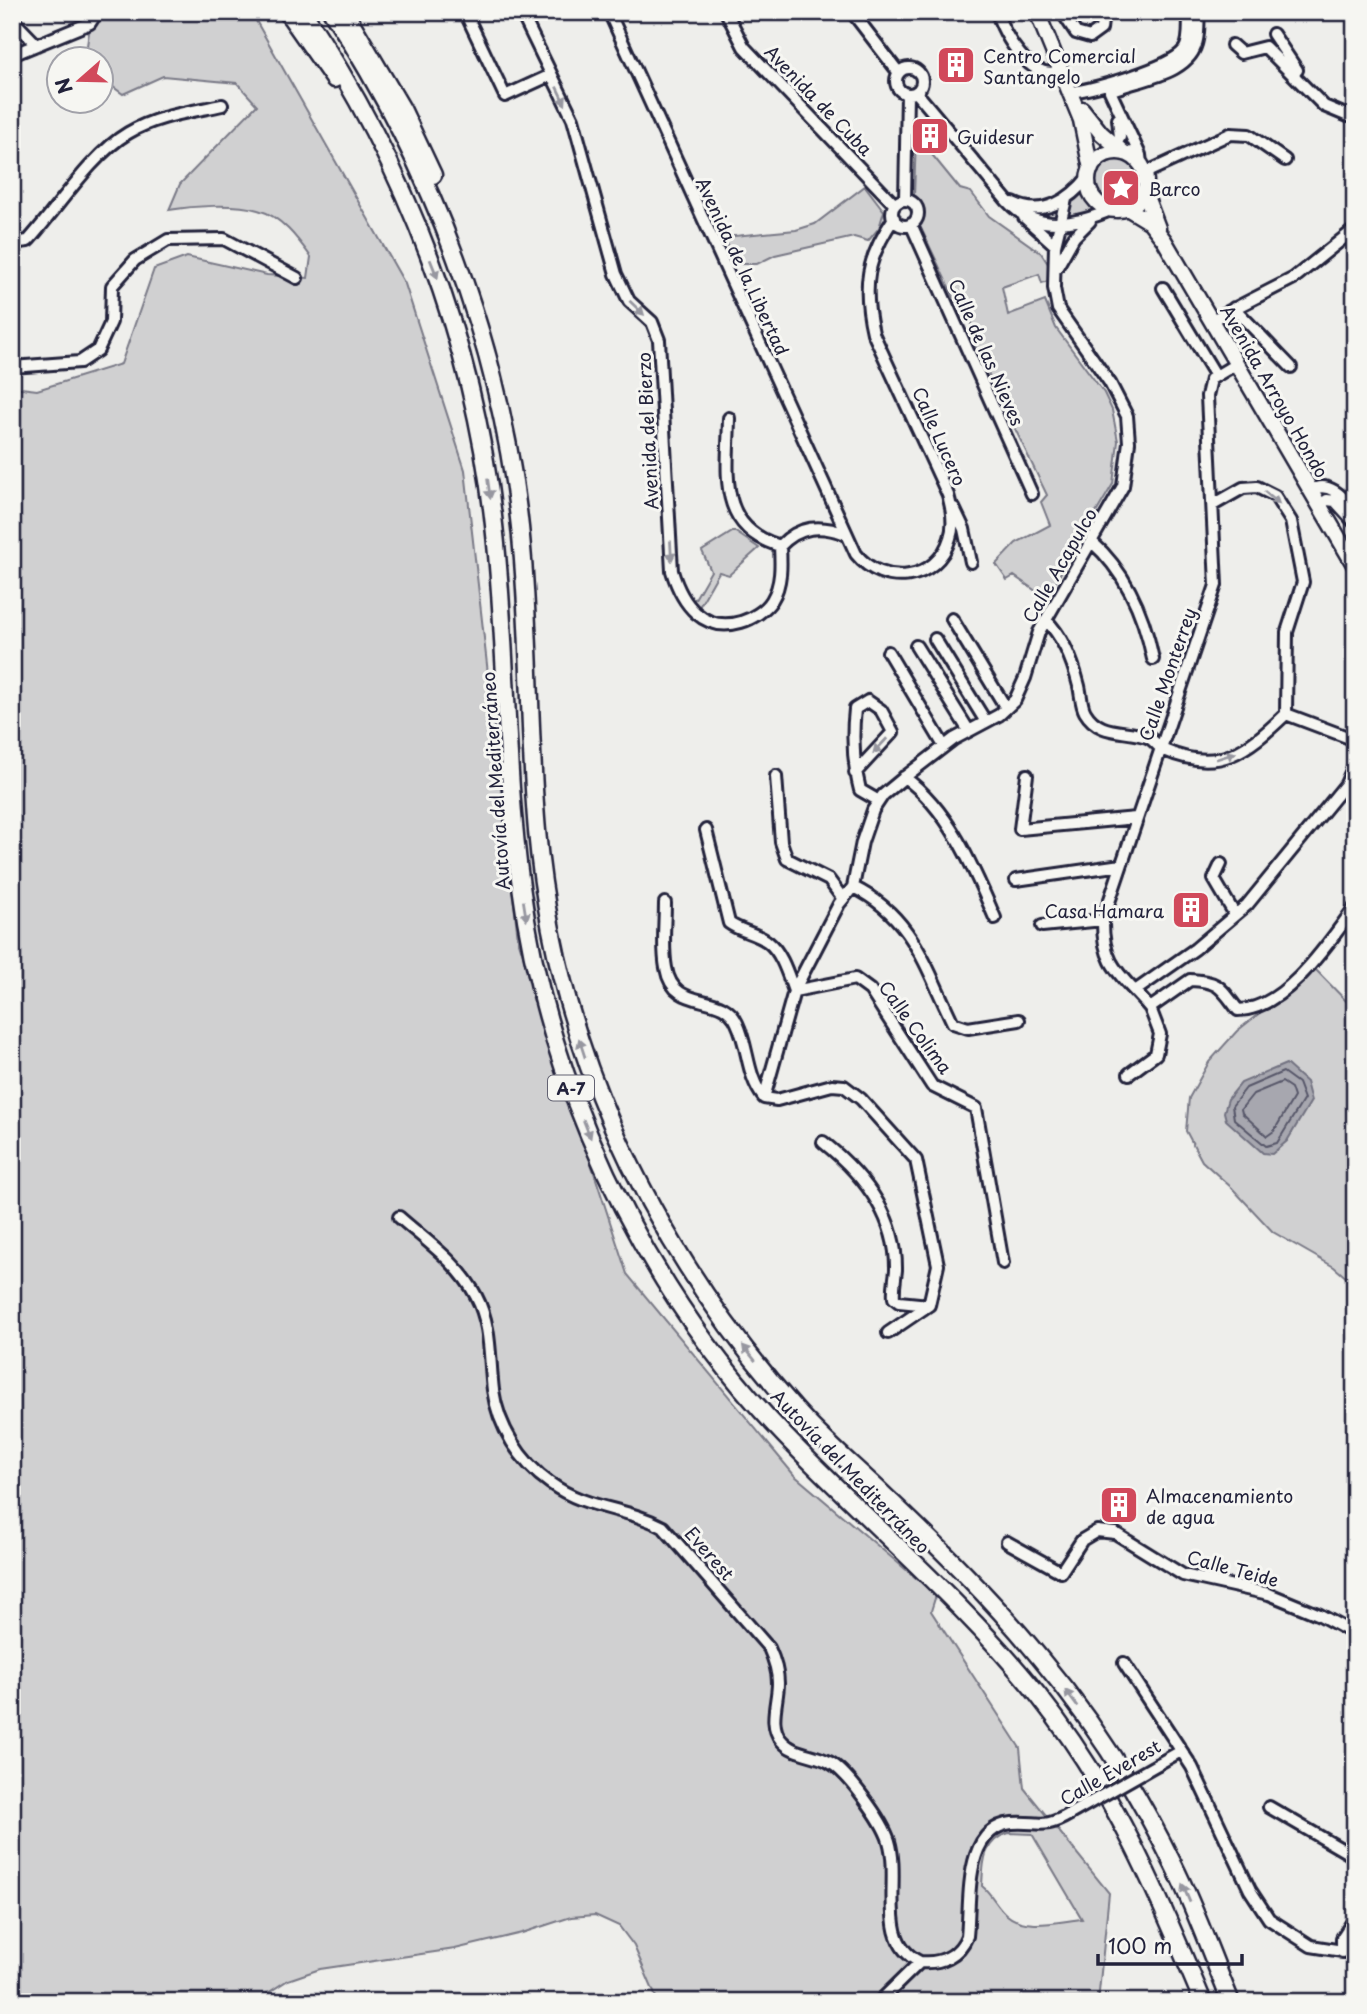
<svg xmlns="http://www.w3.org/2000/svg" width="1367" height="2014" font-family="'Playpen Sans',sans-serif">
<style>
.green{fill:#d0d0d1;stroke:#797986;stroke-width:2;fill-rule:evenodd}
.water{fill:#a7a7af;stroke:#727281;stroke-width:2}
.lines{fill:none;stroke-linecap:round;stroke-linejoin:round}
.shore{stroke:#575769;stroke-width:2}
.minor-casing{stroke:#22223b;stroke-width:16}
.major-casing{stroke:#22223b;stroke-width:19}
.highway-casing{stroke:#22223b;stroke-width:21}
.minor{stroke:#f6f6f2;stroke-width:10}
.major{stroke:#f6f6f2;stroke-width:14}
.highway{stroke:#f6f6f2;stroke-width:16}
.minor-bridge-casing{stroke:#22223b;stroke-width:16;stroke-linecap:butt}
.minor-bridge{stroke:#f6f6f2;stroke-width:10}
.oneway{fill:#9797a0}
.labels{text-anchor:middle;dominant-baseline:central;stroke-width:6;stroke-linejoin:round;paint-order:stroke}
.shield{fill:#f6f6f2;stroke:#626272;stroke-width:2}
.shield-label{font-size:16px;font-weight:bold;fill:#22223b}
.poi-label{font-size:18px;fill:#22223b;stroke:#f6f6f2;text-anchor:start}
.street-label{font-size:18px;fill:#22223b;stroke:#f6f6f2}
</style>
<rect width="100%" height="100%" fill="#eeeeeb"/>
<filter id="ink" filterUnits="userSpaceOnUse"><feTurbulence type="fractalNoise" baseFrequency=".0143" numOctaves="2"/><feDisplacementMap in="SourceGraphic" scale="14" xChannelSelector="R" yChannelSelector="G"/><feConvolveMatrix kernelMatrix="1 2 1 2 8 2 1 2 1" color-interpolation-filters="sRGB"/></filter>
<g filter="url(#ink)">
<!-- green -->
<path class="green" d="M92,12h159l154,272 60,186 53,469 109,335 167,201 142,120 -5,16 89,137 4,40 85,105 -11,109h-440l-24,-56 -15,-20 -24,-11 -24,2 -49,16 -67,16 -135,20 -32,11 -34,22h-242v-1615l25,3 84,-26 33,-95 33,-12 80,18 41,3 3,-21c-13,-18 -30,-41 -53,-47 -24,-7 -65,-4 -89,0l11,-26 77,-79 -20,-22 -74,-7 -40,18 -21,-15v-19l-17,-1zM1009,1833l23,1 50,85c-22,2 -56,12 -75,-4 -10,-8 -15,-21 -25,-29 1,-23 1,-46 27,-53z
M916,135l44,54 11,3 18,24 52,37 9,14 1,13 -9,3 -3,-9 -37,13 6,28 37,-14 11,27 48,65 8,17 6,31 -5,43 -67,114 -32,-22 -7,4 -11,-16 20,-21 34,-18 -9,-23 6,-7 -71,-147 -8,-40 -12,-6 -37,-78c5,-10 6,-20 -5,-27z
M1096 181a21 21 0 1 1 42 0a21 21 0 1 1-42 0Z
M865,186l19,25 -5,17 -11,13 -14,-4 -79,18 -18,9h-21l-12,-27 72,-7 19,-6z
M1083,191l5,13 10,7 -34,8 6,-15z
M734,531l25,17 -30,27 -10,-3 -21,37 -6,-5 19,-33 -9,-20z
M1315,969l40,41v275l-21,-18 -61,-35 -41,-44 -30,-27 -16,-30 3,-33 20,-36 28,-31z"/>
<!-- water -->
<path class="water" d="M1286,1064l20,18 5,19 -24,40 -15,13 -9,-1 -37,-33 -2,-8 4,-13 13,-16z"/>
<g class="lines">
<!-- shore -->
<path class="shore" d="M1283,1072l15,11 6,16 -27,44 -11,3 -32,-27 -2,-13 14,-18z
M1282,1082l9,6 3,9 -20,34 -7,5 -25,-23 -1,-4 12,-15z"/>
<!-- minor casing -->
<g class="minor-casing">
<path id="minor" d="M465,12l40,84 46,-21
M521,12l52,107 43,155 13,27 23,21 7,18 13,231c10,33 31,62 69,51 11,-3 25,-12 31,-22 10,-16 9,-36 8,-54 19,-20 40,-22 66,-12
M609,12l247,542c27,34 81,28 94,-16 5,-14 2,-29 -2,-43l-75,-162c-11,-48 -6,-75 21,-115
M726,12l18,35 151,158
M852,12l47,61
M997,12c6,23 34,70 63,59
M1062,12l14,21 14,4 11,-8 2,-17
M12,19l25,26
M1273,34l24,36
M1232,45l9,8 24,-6 59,59 24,10 7,-3
M12,55l78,-32 7,-11
M896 81a13 13 0 1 1 26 0a13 13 0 1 1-26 0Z
M916,92l92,110c29,32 71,22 105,7
M1071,92c23,-3 99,-24 113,-42 7,-9 4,-27 5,-38
M1110,153l10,-16 -2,-18
M1141,164l-1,-9 -30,-64c26,-12 81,-15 87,-51 2,-9 1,-19 2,-28
M1145,173l85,-39 19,1 36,25
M905,200l2,-106
M892 213a13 13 0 1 1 26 0a13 13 0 1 1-26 0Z
M1013,203c30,15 57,-3 76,-27
M1024,217l31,28
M911,224l121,270
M12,243l16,-2c29,-32 64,-87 100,-108 28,-17 62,-21 94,-28
M1057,267l17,-30 16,-16
M1163,288l53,88
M1234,308l57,59
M1212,320l82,-42 61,-49
M1236,364l-25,15 -4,17 9,189 -113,335c-1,47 19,55 47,88l40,-28c30,1 31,8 48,30 47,0 92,-69 117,-103
M12,367l68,-5 18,-12 13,-28 1,-36 23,-26 33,-20 56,-1 73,39
M729,418c-1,55 -13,109 51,128
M1310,491c18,-12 33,6 45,20
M1213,505l30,-17 14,-1 18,9 16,25 12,61 -16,50 -1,82
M1319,506l8,-6 8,1 20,22
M954,508l10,21 7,33
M1092,542c34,30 52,73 61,117
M952,619l54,89
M1046,620c18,18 27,42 33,66 2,8 2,19 6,26 14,24 39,17 62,25 7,2 10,10 17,13 55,24 82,2 122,-36l69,26
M935,639l51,83
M916,646l53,85
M888,652l56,94
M855,773l38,-41 -12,-22 -13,-9 -13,8c-3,27 -2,54 5,81l19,11
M1027,775l-7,54 116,-11
M776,776l5,66 6,17 42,21 14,19
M904,777c45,32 70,92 91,141
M706,830l23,93c12,9 28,10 39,19 14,11 20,33 26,49l61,-12 15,11 62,96 44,22 27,155
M1221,864l-7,15 20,34
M1016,880l105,-15
M853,887c60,29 73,81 100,136l15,5 51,-8
M665,903c0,21 -3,44 1,65 8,46 56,21 71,55 12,25 9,52 27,75
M1042,926l61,-6
M1135,991l60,-42 52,-44 99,-121 9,-21
M1129,1074l27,-20 4,-20 -10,-26
M764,1098l30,-107 45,-87 14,-17 9,-45 11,-32 10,-15 23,-19 48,-37 45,-24 16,-15 10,-22 14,-46 84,-146 6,-44 -2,-26 -17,-33 -52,-74 -4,-21 1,-43 11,-46
M764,1098l13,2 55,-15 12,1 17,13 55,61 22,105 -9,40
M823,1142c40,32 74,74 73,128 -1,10 -3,18 -2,28l5,4 30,3
M399,1217c27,24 60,46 77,79 16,30 13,62 17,94 5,36 27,72 57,93 37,27 76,24 113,44l106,121c5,11 9,22 9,35 0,19 -10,41 3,57 12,15 32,13 48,22 18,9 54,59 60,79 12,40 -13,100 31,121
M888,1333l41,-28
M1007,1542l54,30 21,-32 15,-9 18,2 68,42 86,19 51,21 35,19
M1124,1663l68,104 58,123 19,29 42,27 44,7
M1158,1764l23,-13
M1269,1807l86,50
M1342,1952v-14l13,-20
M879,2002l41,-40c21,2 39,-6 47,-26 4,-36 -4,-108 45,-113 28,-2 31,7 58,-9"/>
</g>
<!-- major casing -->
<g class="major-casing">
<path id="major" d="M1037,12l44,108 10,49
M1082,109l19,24 23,20
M1088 181a29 29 0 1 1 58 0a29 29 0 1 1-58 0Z
M1144,191l14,37
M1127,208l23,14 14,18 191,326"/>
</g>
<!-- highway casing -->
<g class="highway-casing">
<path id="highway" d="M287,12l47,67
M303,12c103,153 171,330 191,513 14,120 10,241 27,361 11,85 35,170 68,249 47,111 113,215 196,301 84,87 178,165 253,259 77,97 118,194 165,307
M332,12c100,154 168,332 188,515 11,101 8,203 17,304 9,101 35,202 75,294 46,104 107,199 183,284 27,31 60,58 89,86 55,52 109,105 156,163 53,63 98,134 134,208 22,44 38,91 57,136
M345,12l57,97 31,66"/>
</g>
<!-- minor -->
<use href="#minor" class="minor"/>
<!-- major -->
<use href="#major" class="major"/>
<!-- highway -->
<use href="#highway" class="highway"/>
<!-- minor-bridge casing -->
<g class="minor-bridge-casing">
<path id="minor-bridge" d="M1070,1814l88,-50"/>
</g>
<!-- minor-bridge -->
<use href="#minor-bridge" class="minor-bridge"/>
</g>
<!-- one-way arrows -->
<defs><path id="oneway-solid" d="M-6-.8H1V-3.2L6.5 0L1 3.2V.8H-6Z" transform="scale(1.75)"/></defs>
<g class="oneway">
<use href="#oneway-solid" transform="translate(561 96) rotate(64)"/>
<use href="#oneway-solid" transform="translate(434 269) rotate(68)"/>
<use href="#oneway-solid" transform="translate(637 308) rotate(44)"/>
<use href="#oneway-solid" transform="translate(489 489) rotate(82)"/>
<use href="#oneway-solid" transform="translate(1272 498) rotate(41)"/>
<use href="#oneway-solid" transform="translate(671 551) rotate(87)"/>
<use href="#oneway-solid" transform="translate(880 746) rotate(133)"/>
<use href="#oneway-solid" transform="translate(1226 756) rotate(-18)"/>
<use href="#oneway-solid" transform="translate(525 911) rotate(81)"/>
<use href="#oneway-solid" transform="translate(582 1048) rotate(-108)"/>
<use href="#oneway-solid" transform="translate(587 1129) rotate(68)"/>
<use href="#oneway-solid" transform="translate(749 1353) rotate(-129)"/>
<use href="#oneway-solid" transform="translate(1071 1698) rotate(-126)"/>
<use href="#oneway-solid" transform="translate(1186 1893) rotate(-113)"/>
</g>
</g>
<!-- icons -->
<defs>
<g id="building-square" transform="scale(2.0125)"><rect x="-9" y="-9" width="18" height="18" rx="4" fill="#d1495b" stroke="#f6f6f2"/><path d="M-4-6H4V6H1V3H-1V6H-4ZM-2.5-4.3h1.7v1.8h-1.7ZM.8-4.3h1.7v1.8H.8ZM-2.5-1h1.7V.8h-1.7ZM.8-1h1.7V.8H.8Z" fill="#fff"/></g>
<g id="sight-square" transform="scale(2.0125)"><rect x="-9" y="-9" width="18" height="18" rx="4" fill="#d1495b" stroke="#f6f6f2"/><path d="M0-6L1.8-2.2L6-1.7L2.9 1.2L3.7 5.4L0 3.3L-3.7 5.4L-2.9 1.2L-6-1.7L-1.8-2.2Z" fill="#fff"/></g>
</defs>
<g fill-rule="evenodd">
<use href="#building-square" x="956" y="65"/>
<use href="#building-square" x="930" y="136"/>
<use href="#sight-square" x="1121" y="188"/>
<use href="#building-square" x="1191" y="910"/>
<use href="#building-square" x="1119" y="1505"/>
</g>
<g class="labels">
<!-- shield labels -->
<rect class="shield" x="548" y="1075.5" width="46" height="25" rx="5"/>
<g class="shield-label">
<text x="571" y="1088">A-7</text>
</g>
<!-- poi labels -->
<g class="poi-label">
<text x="983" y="55">Centro Comercial<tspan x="983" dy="21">Santangelo</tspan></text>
<text x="957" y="136">Guidesur</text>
<text x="1148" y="188">Barco</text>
<text x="1164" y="910" text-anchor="end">Casa Hamara</text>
<text x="1146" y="1495">Almacenamiento<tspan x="1146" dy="21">de agua</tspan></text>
</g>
<!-- street labels -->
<g class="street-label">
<text transform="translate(819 100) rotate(46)">Avenida de Cuba</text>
<text transform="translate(743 266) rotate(65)">Avenida de la Libertad</text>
<text transform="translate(987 352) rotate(66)">Calle de las Nieves</text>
<text transform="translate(1275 391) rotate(60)">Avenida Arroyo Hondo</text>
<text transform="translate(647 431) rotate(-93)">Avenida del Bierzo</text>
<text transform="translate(940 436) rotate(66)">Calle Lucero</text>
<text transform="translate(1059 565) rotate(-60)">Calle Acapulco</text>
<text transform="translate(1167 674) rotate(-71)">Calle Monterrey</text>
<text transform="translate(495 781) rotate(-94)">Autovía del Mediterráneo</text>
<text transform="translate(916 1027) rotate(54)">Calle Colima</text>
<text transform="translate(851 1471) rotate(46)">Autovía del Mediterráneo</text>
<text transform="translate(710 1553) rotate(49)">Everest</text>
<text transform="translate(1233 1568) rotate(15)">Calle Teide</text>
<text transform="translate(1110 1772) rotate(-30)">Calle Everest</text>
</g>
</g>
<!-- margin -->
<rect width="1367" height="2014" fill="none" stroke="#f6f6f2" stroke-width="42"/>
<rect x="21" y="21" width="1325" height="1972" fill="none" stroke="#22223b" stroke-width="2.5" filter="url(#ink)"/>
<!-- north arrow -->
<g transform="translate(80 80) rotate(250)"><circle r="33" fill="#f6f6f2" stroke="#a1a1a9" stroke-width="2"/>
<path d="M0-5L12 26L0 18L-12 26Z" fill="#d1495b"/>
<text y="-10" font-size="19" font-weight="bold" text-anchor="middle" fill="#22223b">N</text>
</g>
<!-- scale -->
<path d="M1098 1954v10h144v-10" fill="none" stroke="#22223b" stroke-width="3.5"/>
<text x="1108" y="1954" font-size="21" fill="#22223b" stroke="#f6f6f2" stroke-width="5" paint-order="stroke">100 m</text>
</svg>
